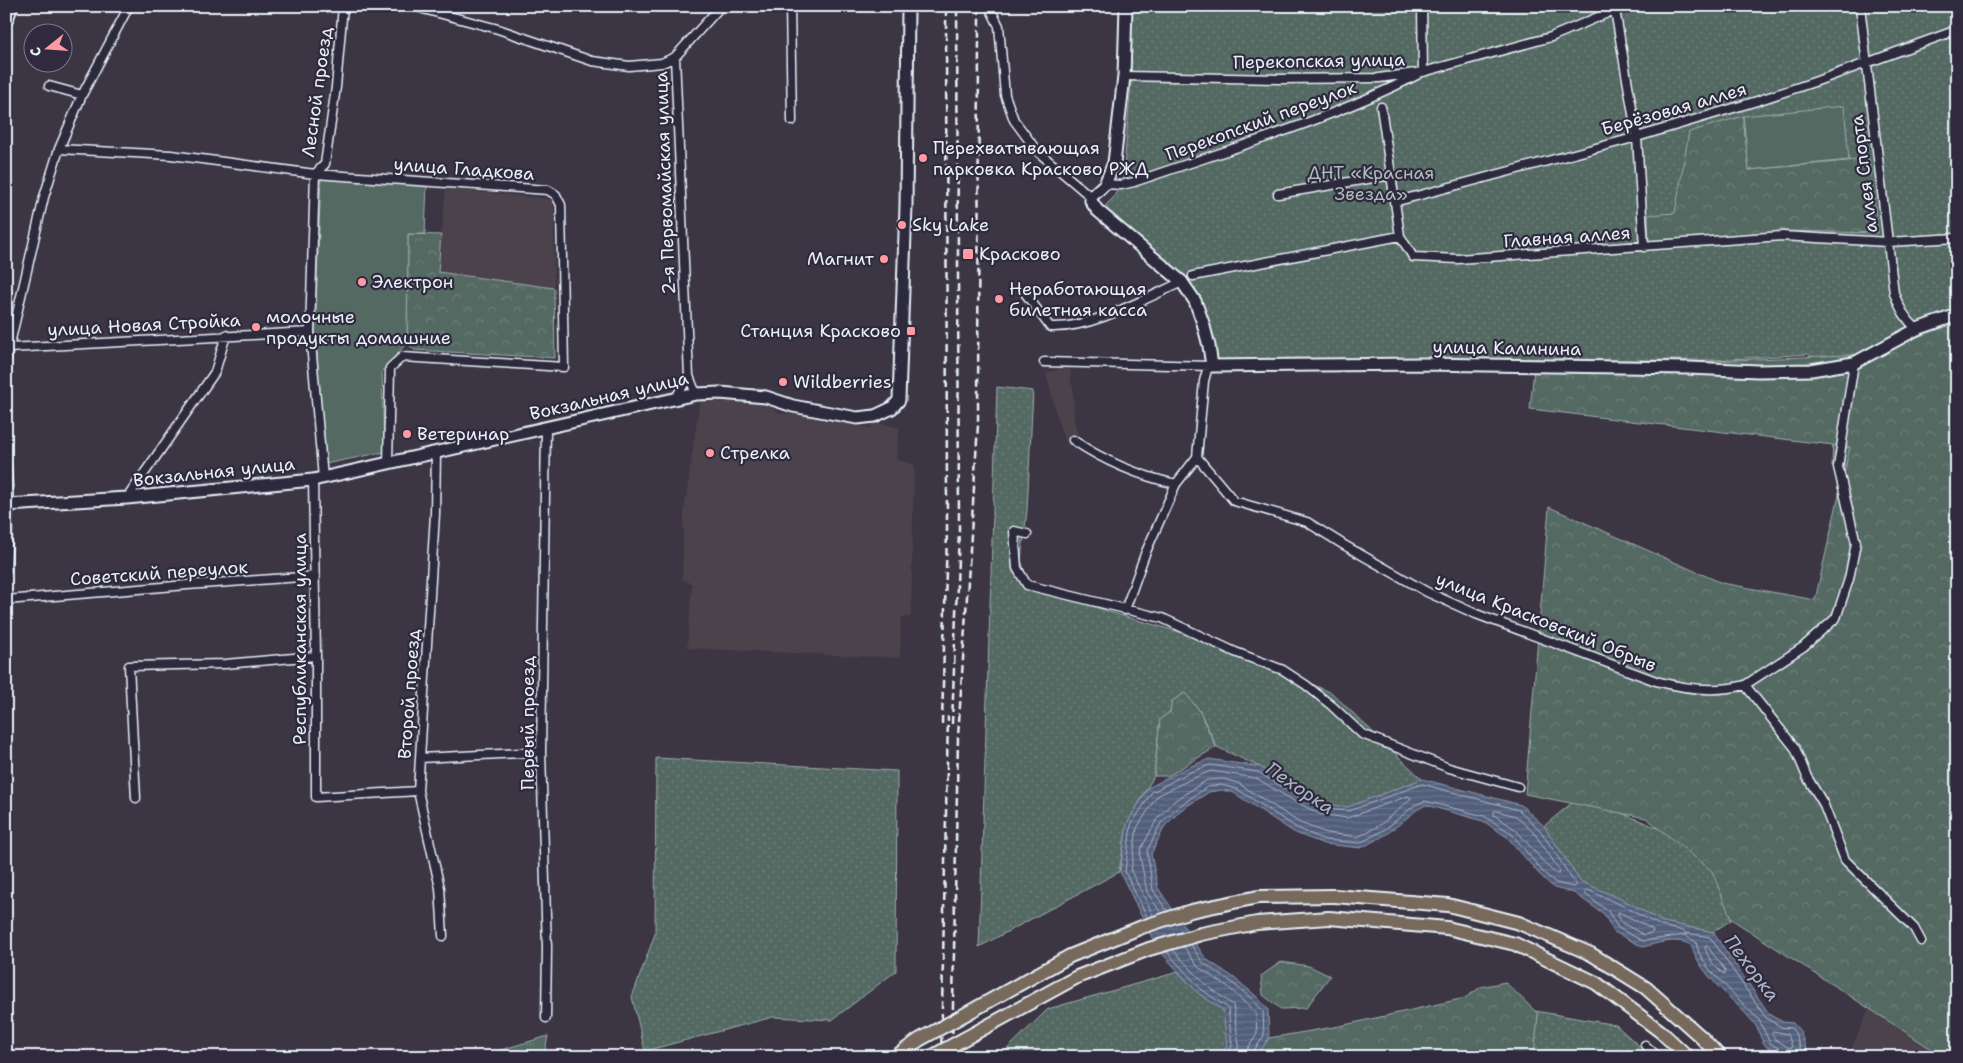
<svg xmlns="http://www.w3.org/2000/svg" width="1963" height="1063" font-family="'Shantell Sans',sans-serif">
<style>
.built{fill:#4c434c}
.grass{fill:url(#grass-dots);stroke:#9eadae}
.forest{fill:url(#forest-crowns);stroke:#9eadae}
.park{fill:url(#park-tufts);stroke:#9eadae}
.pitch{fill:#546963;stroke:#9eadae}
.water{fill:url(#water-rules);stroke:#8e99ac}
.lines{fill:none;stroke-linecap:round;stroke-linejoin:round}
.shore{stroke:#acb6c6;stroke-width:1}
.street-casing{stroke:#e8f1f8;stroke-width:11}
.secondary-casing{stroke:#e8f1f8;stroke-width:15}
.primary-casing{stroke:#e8f1f8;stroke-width:16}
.street{stroke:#2f2a3d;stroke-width:8}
.secondary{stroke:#2f2a3d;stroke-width:11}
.primary{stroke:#77695c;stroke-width:12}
.rail{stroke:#e8f1f8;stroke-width:2.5;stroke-dasharray:8 4;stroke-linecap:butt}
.primary-bridge-casing{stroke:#e8f1f8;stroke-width:16;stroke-linecap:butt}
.primary-bridge{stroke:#77695c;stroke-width:12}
.poi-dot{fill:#ff9aa2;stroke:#2f2a3d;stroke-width:2}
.labels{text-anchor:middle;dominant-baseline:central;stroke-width:4.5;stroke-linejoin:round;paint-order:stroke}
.street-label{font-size:18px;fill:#e8f1f8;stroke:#2f2a3d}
.poi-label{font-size:18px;fill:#e8f1f8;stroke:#2f2a3d;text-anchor:start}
.park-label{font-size:18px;fill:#adbbbc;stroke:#2f2a3d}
.water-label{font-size:19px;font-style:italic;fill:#acb6c6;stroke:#2f2a3d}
</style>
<defs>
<pattern id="grass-dots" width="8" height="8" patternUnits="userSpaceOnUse" patternTransform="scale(1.25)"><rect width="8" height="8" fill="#546963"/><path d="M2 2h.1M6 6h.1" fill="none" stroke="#6d7f7a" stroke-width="1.8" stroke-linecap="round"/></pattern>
<pattern id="forest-crowns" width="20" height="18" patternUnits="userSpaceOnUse" patternTransform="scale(1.25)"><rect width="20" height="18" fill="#546963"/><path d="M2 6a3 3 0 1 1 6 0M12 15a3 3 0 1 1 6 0" fill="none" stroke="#6d7f7a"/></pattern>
<pattern id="park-tufts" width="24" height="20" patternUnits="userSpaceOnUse" patternTransform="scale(1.25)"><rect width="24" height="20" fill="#546963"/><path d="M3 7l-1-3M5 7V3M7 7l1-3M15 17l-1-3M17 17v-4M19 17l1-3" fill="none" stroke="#6d7f7a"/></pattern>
<pattern id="water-rules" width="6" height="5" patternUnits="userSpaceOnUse" patternTransform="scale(1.25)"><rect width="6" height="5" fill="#525e7a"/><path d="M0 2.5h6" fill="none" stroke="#6b768e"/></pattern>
</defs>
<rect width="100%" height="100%" fill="#3c3544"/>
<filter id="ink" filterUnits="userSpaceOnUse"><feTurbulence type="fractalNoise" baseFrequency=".02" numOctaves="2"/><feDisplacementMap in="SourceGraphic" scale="10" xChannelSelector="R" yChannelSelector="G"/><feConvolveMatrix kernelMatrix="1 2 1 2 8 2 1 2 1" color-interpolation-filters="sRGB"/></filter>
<g filter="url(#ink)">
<!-- built -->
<path class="built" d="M446,188l108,12v88l-116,-16z
M1070,366l1,18 2,3 1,34 4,14 -10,12 -9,-22 -13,-52z
M700,399h60l21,15 42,1 41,6 -1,6 8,1 2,-6 27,6 -4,31 18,6 -3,152h-10l-1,41 -213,-10 5,-64 -10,-5 2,-67z
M1870,1006l77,51h-99z"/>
<!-- grass -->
<path class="grass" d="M1131,6h826v452l-125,8 3,-88 -26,-24 -93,6 -500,1 -27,-77 -85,-77 9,-9 10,-18 8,-98z
M997,387l36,4 -6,120 -6,49 8,25 87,29 103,29 113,50 90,86 -74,28 -23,-3 -26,-13 -39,-24 -43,-20 -18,-37 -26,-9 -3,11 -10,7 -6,57 -27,48 -8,48 -140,75z
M656,758l241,13 -1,200 -64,49 -59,-3 -128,34 -13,-54 23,-63z
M1580,796l136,56 15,68 -18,12 -50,-10 -38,-21 -45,-20 -36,-55z
M1178,972l20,21 31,21 -2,32 -7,11h-221l49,-48z
M1524,1009l92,16 35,32h-130z"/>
<!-- forest -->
<path class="forest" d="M1743,116l6,54 120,-11 9,74 -95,-2 -134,11 -1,-27 27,-2 14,-81z
M408,234l33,1 -3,37 116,16 1,70 -141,-8 -7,-7z
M1957,323v734h-13l-213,-138 -19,-48 -66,-53 -121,-24 24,-287 173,76 93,17 35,-153 -320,-38 4,-40 335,-15z
M1185,693l14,17 17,37 -48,29h-14l6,-57 10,-7 2,-11z
M1281,962l28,4 21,10 -24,32 -25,1 -18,-14 -2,-19z
M1505,982l33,32 -4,43h-278l13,-19 71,-12 125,-28 16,-11z"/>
<!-- park -->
<path class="park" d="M548,1036l-4,21h-67z"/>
<!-- pitch -->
<path class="pitch" d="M1844,106l5,54 -100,10 -6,-54z
M321,177l106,8 -2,49h-17l-1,109 -25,28 2,81 -59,12 -10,-134z"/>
<!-- water -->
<path class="water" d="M1209,759l51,8 39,24 26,13 23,3 74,-28 99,26 23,21 36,55 45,20 38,21 50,10 57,83 13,7 10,1 7,8 9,26c-18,0 -26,1 -41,-9 -8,-5 -8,-19 -15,-26 -22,-26 -51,-44 -62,-77 -15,-8 -33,-2 -48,2l-29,-15 -10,-18 -30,-21 -20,-5 -14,-13 -33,-38 -24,-16 -57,-16 -8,4 -31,25 -26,14 -37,-4 -29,-11 -61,-40 -12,-3 -13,2 -28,18 -16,16 -14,28 7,34 48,71 27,18 22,18 13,14 1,29 -13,19h-36l7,-11 -4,-36 -25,-17 -41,-45 -37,-76 7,-48 21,-36 38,-20z"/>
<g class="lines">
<!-- shore -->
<path class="shore" d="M1497,811l19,5 19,18 25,37 -1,3h-3l-8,-7 -33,-38 -21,-14v-3z
M1588,890l35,16 38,20 23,5 1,4 -42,6 -25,-13 -10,-17 -23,-17v-3z
M1619,912l33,17 1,3 -9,3 -22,-12 -4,-8z
M1153,915l-22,-44 6,-43 20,-32 34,-17 20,-8 45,7 38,23 26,13 27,4 61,-22 3,2 -1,2 -30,25 -22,12 -31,-4 -27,-10 -62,-40 -15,-4 -16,1 -33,21 -17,18 -16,30 -1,7 7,36 14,21
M1147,917l-22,-45 6,-47 21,-33 36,-19 22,-8 48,7 39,24 27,13 25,2 73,-27 97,26 21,20 36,55 -3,2 -17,-4 -13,-11 -32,-39 -27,-17 -59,-15 -10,4 -31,25 -24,13 -35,-3 -28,-12 -60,-39 -16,-4 -14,2 -29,20 -17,16 -14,28 6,39 14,21
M1191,945l12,18 27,18 22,18 11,12 1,25 -11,16 -1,5
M1707,946l18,24v4l-3,-1c-8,-7 -15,-16 -17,-26z
M1184,947l14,20 29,19 29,27 1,21 -10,16 -1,7
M1173,950l32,34 28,21 6,40 -5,12
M1167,952l34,37 27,19 4,38 -6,11
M1773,1031l15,3 4,13 -3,1 -14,-9 -3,-5z
M1785,1057l-2,-6 -13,-8 -11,-23 -50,-51 -10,-16 -3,-11 -10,-6v-3l24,4 56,81 15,9 10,1 4,5 8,24"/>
<!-- street casing -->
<g class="street-casing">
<path id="street" d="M412,6l86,23 94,32 37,5 33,-3 13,-6 46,-51
M787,6h121
M790,6l2,115
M989,6l10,20 6,69 9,25 23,31 54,46
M1422,6l1,66
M1860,6l34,287c5,15 11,26 23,36
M1615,10l22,127 7,110
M675,57l14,319 7,18
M1124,76l157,3 98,-1 44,-6 128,-35 73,-31
M49,86l33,9
M1381,107l19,129
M59,149l112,6 144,19 233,16 8,5 5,10 3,162 -162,-10 -12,11 -2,96
M1105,184l16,1 13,-3c95,-33 194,-61 283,-107
M1278,194l113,-19
M1394,202l243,-65 120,-36 60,-20 140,-51
M1193,276l207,-40 13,21 45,2 324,-23 106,6 69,-4
M1025,293l25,34c41,2 94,-28 132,-45
M9,348l301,-16
M6,361l38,-164 15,-48 23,-54 47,-89
M1044,362l168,4
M675,399l14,-23
M546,429l-5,323 6,196 -1,70
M1073,440c31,21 67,36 103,44
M436,452l-1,62 -17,277 22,97 3,48
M6,456l3,47 -3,67
M1197,457l37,44 73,21 37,23 83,47 49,22 180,67c29,8 59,12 89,4l58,-38 33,-29 13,-39 7,-36 -18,-76 16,-104
M323,478l-13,-146 5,-158 10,-10 11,-77 7,-81
M313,480l3,176v141l102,-6
M127,498l88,-126 11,-37
M1027,534l-13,-3 3,37 10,17 135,33 73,34 48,18 23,15 26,21 30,28 87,34 69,19
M6,600l181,-15 128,-9
M1125,610l20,-56 31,-70 21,-27 7,-76 3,-11 5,-4
M1745,685l50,63 12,29 16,26 22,57 69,68 7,13
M420,758l121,-6
M136,798l-7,-132 96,-2 91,-8
M1645,1045l13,12"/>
</g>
<!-- secondary casing -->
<g class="secondary-casing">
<path id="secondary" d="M1126,6l-2,70 -10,87 -9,21 -14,13v4l6,9 85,72 13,19 8,22 6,23 3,20 211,-2 266,4 69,3 53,-1 43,-7 63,-34 40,-14
M6,21l6,-15
M6,505l121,-7 186,-18 383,-86 24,-1 46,4 27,9 64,12 18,-2 17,-8 7,-8 7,-194 2,-199"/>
</g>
<!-- primary casing -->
<g class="primary-casing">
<path id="primary" d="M1334,896l114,9 71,18 72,31 55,34 55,49 19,20
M1329,918l118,10 68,16 81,39 64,48 28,26"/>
</g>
<!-- street -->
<use href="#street" class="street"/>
<!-- secondary -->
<use href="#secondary" class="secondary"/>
<!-- primary -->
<use href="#primary" class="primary"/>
<!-- rail -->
<path class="rail" d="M942,724l5,-194 -1,-524
M952,724l7,-194 -2,-524
M941,1057l7,-341
M952,1057l6,-320 20,-312 1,-419"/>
<!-- primary-bridge casing -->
<g class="primary-bridge-casing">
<path id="primary-bridge" d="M895,1057l24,-17 151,-84 72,-29 49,-16 67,-14 76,-1
M931,1057l146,-80 72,-28 52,-15 56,-11 72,-5"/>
</g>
<!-- primary-bridge -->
<use href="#primary-bridge" class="primary-bridge"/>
</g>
</g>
<!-- markers -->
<g class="poi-dot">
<circle cx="923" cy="158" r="5"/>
<circle cx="902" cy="225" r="5"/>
<rect x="962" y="248" width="12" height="12" rx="2.5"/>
<circle cx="884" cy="259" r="5"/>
<circle cx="362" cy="282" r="5"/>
<circle cx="999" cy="299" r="5"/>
<circle cx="256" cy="327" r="5"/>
<rect x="906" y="326" width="10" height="10" rx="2.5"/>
<circle cx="783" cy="382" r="5"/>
<circle cx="407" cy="434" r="5"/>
<circle cx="710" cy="453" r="5"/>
</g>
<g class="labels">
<!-- street labels -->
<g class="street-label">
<text transform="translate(1319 61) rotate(-1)">Перекопская улица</text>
<text transform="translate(317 92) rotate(-82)">Лесной проезд</text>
<text transform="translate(1674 109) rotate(-16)">Берёзовая аллея</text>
<text transform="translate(1261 121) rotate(-20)">Перекопский переулок</text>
<text transform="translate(464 169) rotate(4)">улица Гладкова</text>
<text transform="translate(1864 174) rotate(-97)">аллея Спорта</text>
<text transform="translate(665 183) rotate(-92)">2-я Первомайская улица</text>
<text transform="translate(1567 237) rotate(-4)">Главная аллея</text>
<text transform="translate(144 325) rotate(-3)">улица Новая Стройка</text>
<text transform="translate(1507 348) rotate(1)">улица Калинина</text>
<text transform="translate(609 396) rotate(-13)">Вокзальная улица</text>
<text transform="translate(214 472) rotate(-6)">Вокзальная улица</text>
<text transform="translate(159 573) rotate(-4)">Советский переулок</text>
<text transform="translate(1546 622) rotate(22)">улица Красковский Обрыв</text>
<text transform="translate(300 639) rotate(-90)">Республиканская улица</text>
<text transform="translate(409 694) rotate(-86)">Второй проезд</text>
<text transform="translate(528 723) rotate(-90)">Первый проезд</text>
</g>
<!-- poi labels -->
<g class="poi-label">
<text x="933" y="148">Перехватывающая<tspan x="933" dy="21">парковка Красково РЖД</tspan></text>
<text x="912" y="225">Sky Lake</text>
<text x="979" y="254">Красково</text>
<text x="874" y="259" text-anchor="end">Магнит</text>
<text x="372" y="282">Электрон</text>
<text x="1009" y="289">Неработающая<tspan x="1009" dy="21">билетная касса</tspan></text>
<text x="266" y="317">молочные<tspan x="266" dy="21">продукты домашние</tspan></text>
<text x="901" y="331" text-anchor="end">Станция Красково</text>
<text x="793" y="382">Wildberries</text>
<text x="417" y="434">Ветеринар</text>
<text x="720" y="453">Стрелка</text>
</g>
<!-- park labels -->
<g class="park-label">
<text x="1371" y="173">ДНТ «Красная<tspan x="1371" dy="21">Звезда»</tspan></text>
</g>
<!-- water labels -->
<g class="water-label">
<text transform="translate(1300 788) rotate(34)">Пехорка</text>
<text transform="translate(1752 968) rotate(53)">Пехорка</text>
</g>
</g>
<!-- margin -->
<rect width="1963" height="1063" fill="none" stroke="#2f2a3d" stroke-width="25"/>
<rect x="12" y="12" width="1938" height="1038" fill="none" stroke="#e8f1f8" stroke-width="2" filter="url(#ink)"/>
<!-- north arrow -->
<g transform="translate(48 48) rotate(253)"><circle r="24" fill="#2f2a3d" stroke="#797a88"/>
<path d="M0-4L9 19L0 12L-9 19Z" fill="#ff9aa2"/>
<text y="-8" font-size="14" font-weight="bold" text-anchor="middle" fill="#e8f1f8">С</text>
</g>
</svg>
